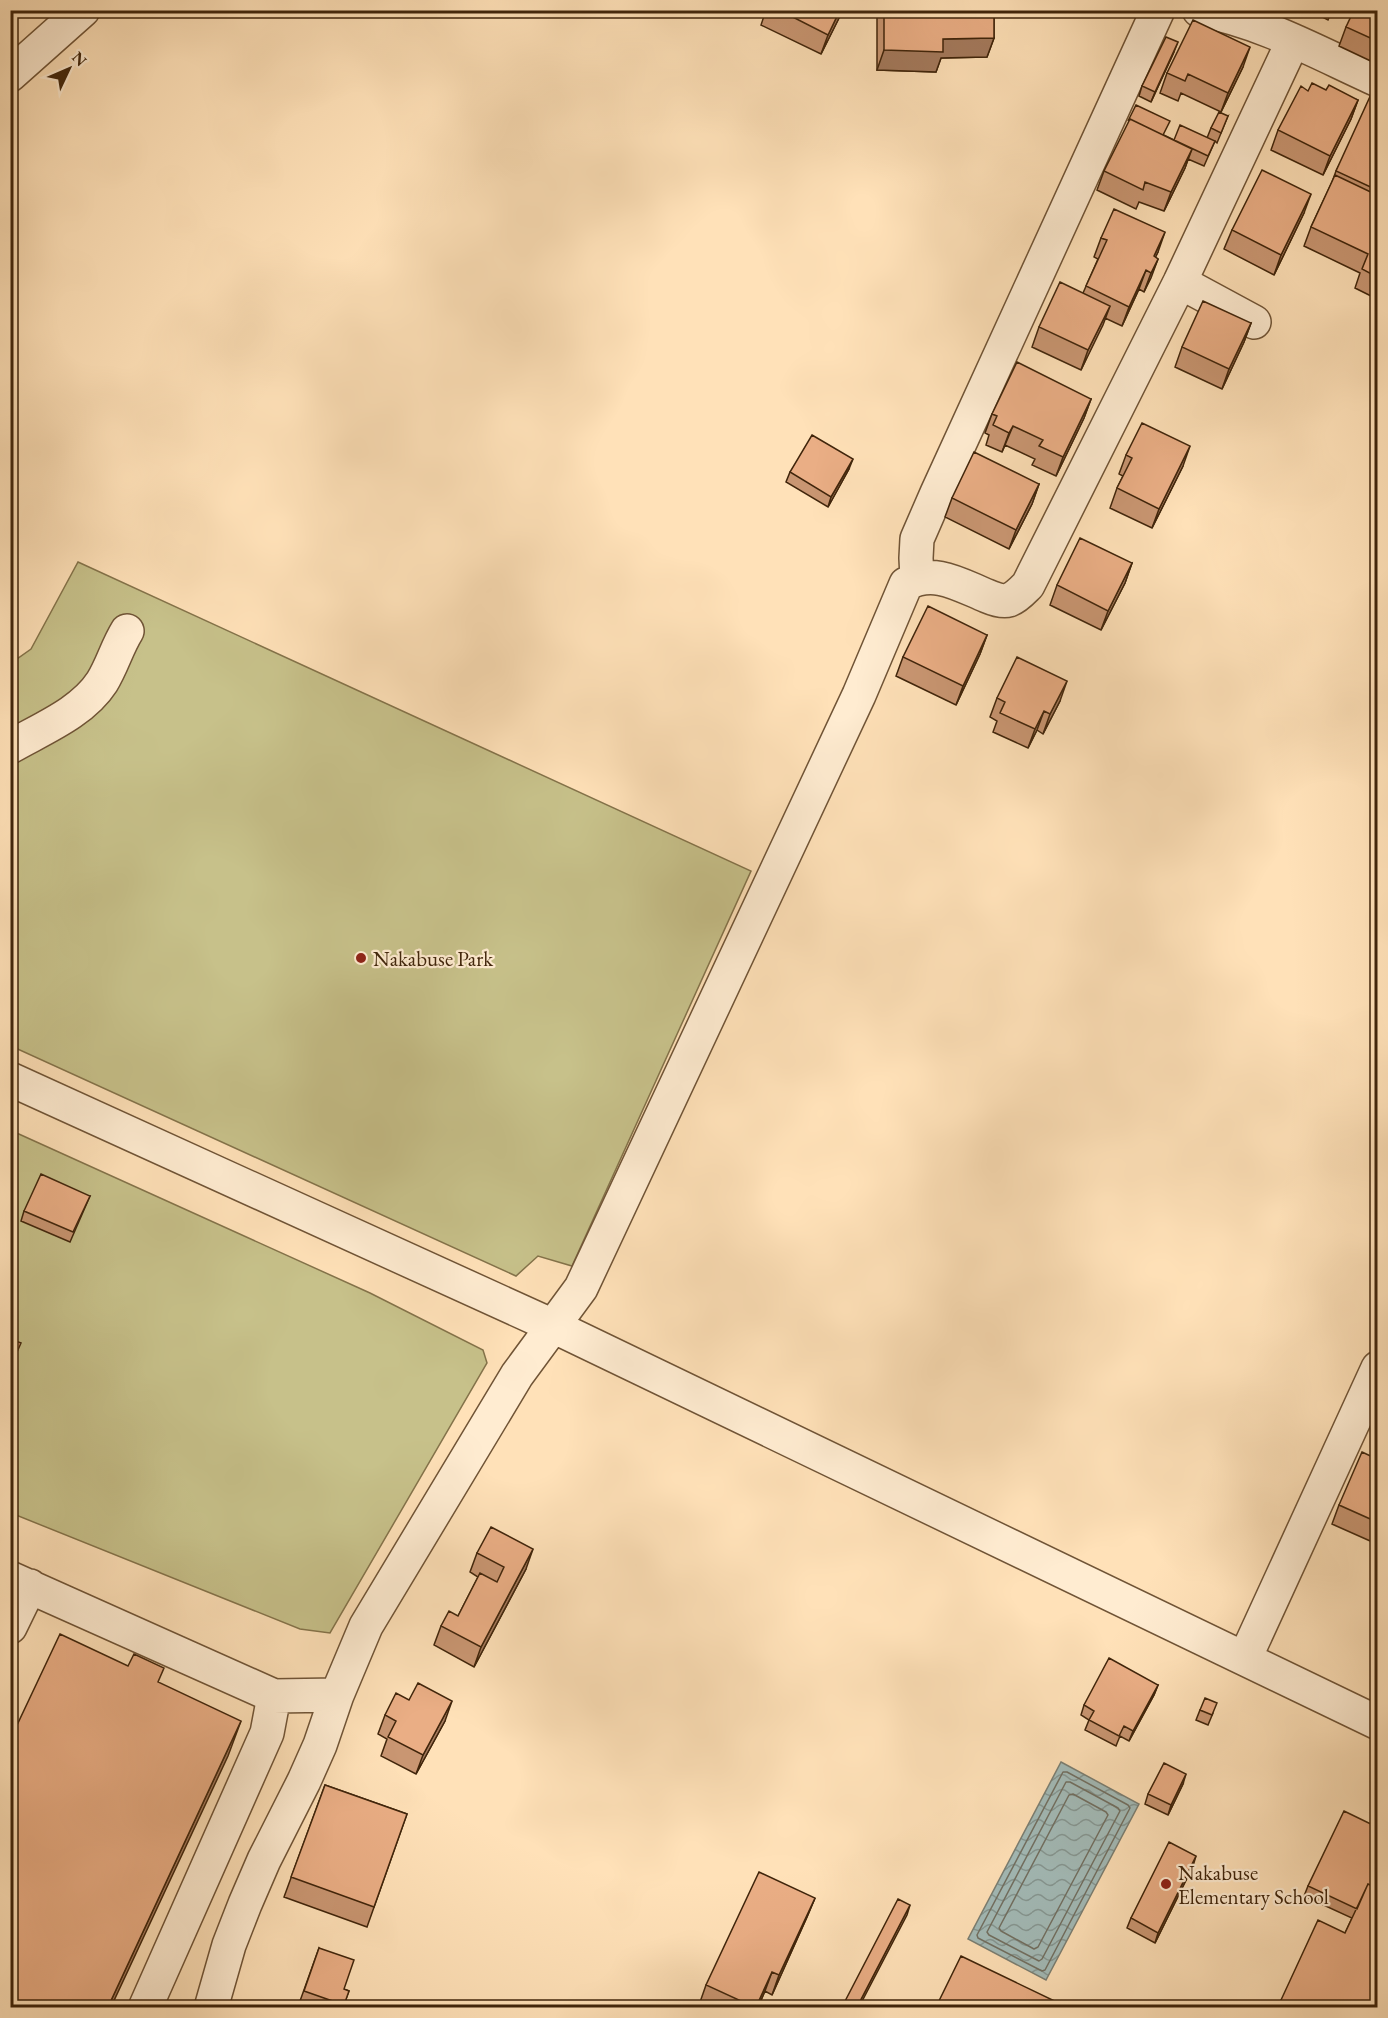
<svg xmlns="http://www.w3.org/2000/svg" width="1388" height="2018" font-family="'EB Garamond',serif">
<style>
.pitch{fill:#c7c18a;stroke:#84734a;stroke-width:1.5}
.water{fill:url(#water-waves);stroke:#7b7f73;stroke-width:1.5}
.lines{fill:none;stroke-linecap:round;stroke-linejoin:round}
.shore{stroke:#727062;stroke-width:1.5}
.minor-casing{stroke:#705436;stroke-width:36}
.minor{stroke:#ffecd1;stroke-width:33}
.wall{fill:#c99672;stroke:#40250b;stroke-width:1.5}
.shaded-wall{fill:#a47a5d;stroke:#40250b;stroke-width:1.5}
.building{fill:#eaae85;stroke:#40250b;stroke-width:1.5}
.poi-dot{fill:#8f2418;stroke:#ffecd1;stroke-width:2}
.labels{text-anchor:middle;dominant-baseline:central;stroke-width:4.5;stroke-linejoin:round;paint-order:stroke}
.poi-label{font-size:21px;fill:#40250b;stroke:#ffecd1;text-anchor:start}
</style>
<defs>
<pattern id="water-waves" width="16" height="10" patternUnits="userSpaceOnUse" patternTransform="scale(1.5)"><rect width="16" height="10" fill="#a3bbb8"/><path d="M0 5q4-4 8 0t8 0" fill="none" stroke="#869894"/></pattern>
</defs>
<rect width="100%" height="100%" fill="#ffe1b8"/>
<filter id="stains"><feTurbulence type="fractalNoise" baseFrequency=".00333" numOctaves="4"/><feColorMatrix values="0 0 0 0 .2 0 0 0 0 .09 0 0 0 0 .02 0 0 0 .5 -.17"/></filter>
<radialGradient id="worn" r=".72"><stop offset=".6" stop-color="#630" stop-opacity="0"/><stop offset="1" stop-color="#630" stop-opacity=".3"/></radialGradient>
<!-- pitch -->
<path class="pitch" d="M78,562l673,309 -179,395 -34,-10 -22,20 -505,-230 -1,-382 21,-15z
M10,1130l360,163 113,57 4,13 -157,270 -30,-4 -289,-116z"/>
<!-- water -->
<path class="water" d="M1061,1762l78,42 -93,176 -78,-41z"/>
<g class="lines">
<!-- shore -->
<path class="shore" d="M1063,1772h4l61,33 2,3 -85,162 -3,1 -64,-33 -1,-3z
M1066,1782h4l48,26 2,3 -78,148 -3,2 -50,-26 -2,-3z
M1073,1794l33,18 2,3 -70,132 -4,2 -33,-18 -2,-3 70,-133z"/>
<!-- minor casing -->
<g class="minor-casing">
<path id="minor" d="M1199,10c63,11 121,44 179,70
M10,75l73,-65
M1180,282l74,40
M917,578l-1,-20 1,-19 20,-46 221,-483
M10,747c31,-18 72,-34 92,-65 10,-16 15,-35 25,-51
M10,1079l543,247 825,397
M10,1578l264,118 63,-1
M10,1627l20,-41
M1245,1658l133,-290
M145,2008l122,-275 7,-37
M211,2008l18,-63 16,-41 19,-44 40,-79 16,-36 17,-50 29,-69 151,-251 64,-87 278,-593 47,-111c28,-16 54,1 81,12 7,3 15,6 22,4 8,-3 13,-9 19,-15l152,-303 113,-241"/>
</g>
<!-- minor -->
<use href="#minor" class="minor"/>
</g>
<!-- wall -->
<path class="wall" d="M766,10h77l-22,44 -60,-29z
M877,10h117v28l-7,19 -46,1 -5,14 -59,-2z
M1309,10h23l-4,10z
M1377,10v54l-38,-18 7,-19z
M1174,52l-23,50 -12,-6 3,-10z
M1243,67l-22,45 -40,-19 -3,8 -18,-8 7,-20z
M1326,90l32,10 -7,19 -28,56 -52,-25 7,-20 30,-39z
M1377,92v207l-22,-11 5,-15 -56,-27 7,-19 21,-45 4,-11z
M1228,116l-11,27 -2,-2 -11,25 -16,-7 -3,9 -21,43 -25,-9 -3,7 -39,-19 7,-19 60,-36 10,5 33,-2 4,-10z
M1304,213l-30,62 -50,-26 8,-19z
M1101,238l57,14 -3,5 3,2 -14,33 -5,-3 -17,37 -17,-8 -24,52 -49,-23 7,-20 44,-34 15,-34 -4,-2z
M1251,323l-7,19 -22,47 -47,-22 7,-20z
M1091,399l-7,19 -28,58 -24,-11 3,-6 -30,-14 -3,7 -16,-7 3,-10 -4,-2 7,-19z
M1126,455l57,11 -31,62 -42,-20 7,-20 6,-12 -4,-2z
M849,469l-21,38 -42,-25 4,-10z
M1039,484l-7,20 -23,45 -64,-32 7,-19z
M1132,563l-7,20 -24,47 -51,-25 7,-20z
M987,635l-7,19 -24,51 -60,-29 7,-19z
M997,698l63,3 -17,33 -6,-4 -9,18 -35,-16 4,-11 -7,-4z
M90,1196l-20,46 -49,-21 3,-10z
M1377,1459v85l-45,-20 7,-19z
M477,1553l49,16 -52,98 -40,-22 7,-19 17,-10 20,-39 -8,-5z
M1158,1685l-4,10 -25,46 -9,-5 -4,10 -31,-16 4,-10 -8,-5 3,-10z
M1200,1710l13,3 -5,12 -12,-5z
M385,1715l60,6 -29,53 -35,-18 6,-17 -9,-5z
M1183,1784l-15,31 -23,-11 3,-10z
M325,1785l82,29 -40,113 -83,-30z
M1377,1827v180h-99l3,-7 64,-67 7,-15 -48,-22 4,-10z
M1193,1866l-38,77 -28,-15 4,-10z
M815,1898l-8,19 -35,78 -7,-4 -7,16h-53l-6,-2 7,-20z
M319,1948l25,41 5,2 -6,16h-25l-18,-6z"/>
<!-- shaded-wall -->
<path class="shaded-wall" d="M840,10h3l-22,44 7,-19z
M994,38l-7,19 -46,1 -5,14 -59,-2 7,-20 59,-11z
M1178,42l-4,10 -23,50 4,-10z
M1250,47l-7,20 -22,45 7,-19z
M1358,100l-7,19 -28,56 7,-19z
M1192,149l-7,19 -21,43 7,-19z
M1311,194l-7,19 -30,62 7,-20z
M1165,232l-7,20 -9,19 5,-15z
M1158,259l-7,19 -7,14 7,-19z
M1146,270l-7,19 -17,37 7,-19z
M1110,306l-7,19 -22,45 7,-20z
M1251,323l-7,19 -22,47 7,-20z
M1091,399l-7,19 -28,58 7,-19z
M1013,426l-8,19 -3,7 7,-19z
M1190,446l-7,20 -31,62 7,-19z
M853,459l-4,10 -21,38 3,-10z
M1039,484l-7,20 -23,45 7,-19z
M1132,563l-7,20 -24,47 7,-19z
M987,635l-7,19 -24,51 7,-19z
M1067,681l-7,20 -17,33 7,-20z
M1044,711l-7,19 -9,18 7,-19z
M533,1549l-7,20 -52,98 7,-20z
M1158,1685l-4,10 -25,46 4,-10z
M452,1701l-7,20 -29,53 7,-19z
M241,1721l-13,35 -117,251h-3z
M1186,1774l-3,10 -15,31 3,-10z
M1196,1856l-3,10 -38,77 3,-10z
M815,1898l-8,19 -35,78 7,-20z
M910,1905l-3,10 -48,92h-2z
M772,1972l-7,19 -7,16h-2z"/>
<!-- building -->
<path class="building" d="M779,10h61l-12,25z
M884,10h110v28l-51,1v13l-59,-2z
M1354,10h23v31l-31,-14z
M1193,20l57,27 -22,46 -40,-19 -3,7 -18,-8z
M1166,37l12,5 -23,50 -13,-6z
M1312,83l14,7 3,-5 29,15 -28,56 -52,-26 23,-44 7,5z
M1373,90l4,2v98l-41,-19z
M1136,105l34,16 -7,14 -33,-16 -2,2z
M1219,112l9,4 -7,17 -10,-5z
M1130,119l62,30 -21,43 -26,-10 -2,8 -39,-19z
M1180,125l35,16 -7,15 -34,-16z
M1262,170l49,24 -30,61 -49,-25z
M1335,175l42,20v82l-15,-8 6,-15 -57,-27z
M1114,209l51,23 -11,24 4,3 -7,14 -5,-3 -17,37 -43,-21 21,-46 -6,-2z
M1060,282l50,24 -22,44 -49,-23z
M1203,301l48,22 -22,46 -47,-22z
M1017,362l74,37 -28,58 -24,-11 4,-6 -30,-14 -4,7 -16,-8 4,-9 -5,-2z
M1142,423l48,23 -31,63 -42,-21 15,-30 -6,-3z
M812,435l41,24 -22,38 -41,-25z
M974,452l65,32 -23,46 -64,-32z
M1080,538l52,25 -24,48 -51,-26z
M928,606l59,29 -24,51 -60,-29z
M1017,657l50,24 -17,33 -6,-3 -9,18 -35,-16 5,-11 -8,-4z
M41,1174l49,22 -17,36 -49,-21z
M10,1339l11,4 -11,25z
M1362,1452l15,7v63l-38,-17z
M491,1527l42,22 -52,98 -40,-21 8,-15 9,5 22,-43 17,9 7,-15 -27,-14z
M60,1634l68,32 6,-12 30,14 -6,14 83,39 -133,286h-98v-267z
M1109,1658l49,27 -25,46 -9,-5 -5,10 -30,-16 5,-9 -10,-6z
M418,1683l34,18 -29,54 -35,-18 8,-16 -11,-6 11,-22 13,7z
M1205,1698l12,5 -5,12 -12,-5z
M1164,1763l22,11 -15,31 -23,-11z
M325,1785l82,29 -33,93 -83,-30z
M1344,1811l33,16v61l-9,-4 -11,25 -49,-23z
M1169,1842l27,14 -38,77 -27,-15z
M759,1872l56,26 -36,77 -7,-3 -16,35h-2l-48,-22z
M1368,1884l9,4v119h-80l-16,-7 37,-80 27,13z
M898,1899l12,6 -53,102h-15z
M319,1948l35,12 -10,29 5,2 -5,14 -40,-14z
M961,1956l106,51h-131z"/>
<!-- markers -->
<g class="poi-dot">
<circle cx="361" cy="958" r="6"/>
<circle cx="1166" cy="1884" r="6"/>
</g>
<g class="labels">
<!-- poi labels -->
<g class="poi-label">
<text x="373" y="958">Nakabuse Park</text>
<text x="1178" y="1872">Nakabuse<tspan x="1178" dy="24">Elementary School</tspan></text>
</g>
</g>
<!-- margin -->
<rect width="1388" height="2018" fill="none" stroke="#ffe1b8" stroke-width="36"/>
<rect x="12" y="12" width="1364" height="1994" fill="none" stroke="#40250b" stroke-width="3"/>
<rect x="18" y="18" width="1352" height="1982" fill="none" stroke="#40250b" stroke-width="1.5"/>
<!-- north arrow -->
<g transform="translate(69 69) rotate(46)" stroke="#ffecd1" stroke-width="4.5" paint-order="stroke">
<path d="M0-4.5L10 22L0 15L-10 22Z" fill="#40250b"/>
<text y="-9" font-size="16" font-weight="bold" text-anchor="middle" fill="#40250b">N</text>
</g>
<rect width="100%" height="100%" filter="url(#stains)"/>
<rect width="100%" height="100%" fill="url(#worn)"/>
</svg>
